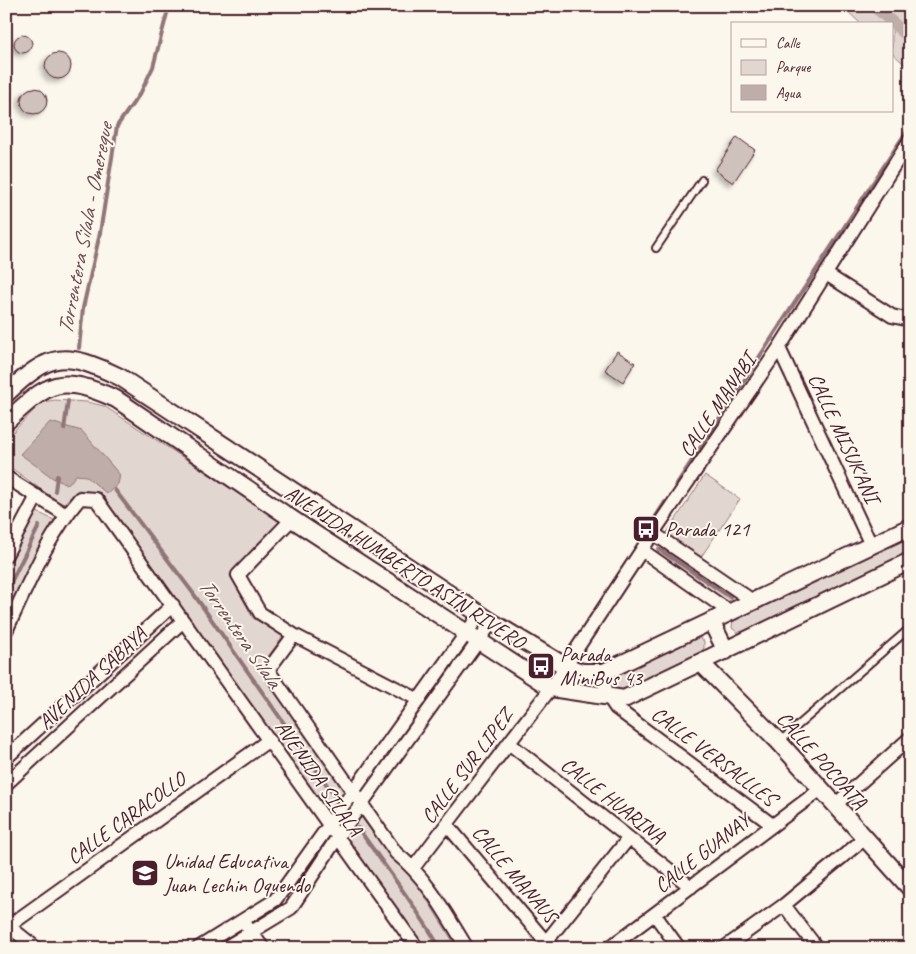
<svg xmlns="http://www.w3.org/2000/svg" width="916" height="954" font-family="Caveat,sans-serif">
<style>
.green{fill:#e2d7d0;stroke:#967b7e}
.water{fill:#bfadaa;stroke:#907477}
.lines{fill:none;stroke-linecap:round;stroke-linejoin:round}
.stream{stroke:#907477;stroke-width:4}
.canal{stroke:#bfadaa;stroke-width:12}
.building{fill:#cfc2bc;stroke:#4a1f2b;filter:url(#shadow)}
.service-casing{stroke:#4a1f2b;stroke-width:10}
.minor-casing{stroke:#4a1f2b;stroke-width:16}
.tertiary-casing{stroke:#4a1f2b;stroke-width:20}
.service{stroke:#fbf7ec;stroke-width:6}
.minor{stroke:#fbf7ec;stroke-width:12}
.tertiary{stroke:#fbf7ec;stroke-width:16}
.labels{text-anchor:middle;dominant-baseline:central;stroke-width:4;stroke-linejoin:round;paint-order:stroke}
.street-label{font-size:21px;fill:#4a1f2b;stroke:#fbf7ec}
.poi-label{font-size:21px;fill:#4a1f2b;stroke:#fbf7ec;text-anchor:start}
.water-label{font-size:22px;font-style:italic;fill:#6d4a51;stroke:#fbf7ec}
</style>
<defs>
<filter id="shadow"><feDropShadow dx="-3.5" dy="3.5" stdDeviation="2.5" flood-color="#0004"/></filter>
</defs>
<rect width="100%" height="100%" fill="#fbf7ec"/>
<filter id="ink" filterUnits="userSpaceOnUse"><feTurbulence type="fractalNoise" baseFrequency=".02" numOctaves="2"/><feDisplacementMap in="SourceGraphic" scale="10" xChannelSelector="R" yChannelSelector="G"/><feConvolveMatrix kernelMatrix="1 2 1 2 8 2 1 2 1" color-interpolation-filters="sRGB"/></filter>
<g filter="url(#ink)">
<!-- green -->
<path class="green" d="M842,6h68v63l-18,-16v-29h-31z
M55,400l32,2 17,4 177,115 -51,54 23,43 30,18 -23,32 86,124 -16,23 -229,-322 -23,-3 -16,15 -56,-41v-25l36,-37z
M705,475l35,24 -39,58 -35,-23z
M35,511l19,9 -48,99v-48z
M910,535v17l-167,80h-6l-5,-4 1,-10z
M660,545l76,52 -9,5 -72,-50z
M696,636l8,5v7l-4,5 -76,36 -7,1 -4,-5 1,-9z
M361,817l31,42 21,18 44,71h-35l-78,-107z"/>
<!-- water -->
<path class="water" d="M50,422l32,9 38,44 -2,9 -11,10 -21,-18 -10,-1 -8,10 -15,-7 -33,-24z"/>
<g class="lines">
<!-- stream -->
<path class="stream" d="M79,348l4,-40 17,-75 17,-107 24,-34 12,-25 16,-61
M64,429l4,-28
M676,485l234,-359
M115,490l78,103 143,205
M55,491l2,-15
M651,524l14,-22
M660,550l70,47
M6,592l33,-66
M358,828c28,40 58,78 82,120"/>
<!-- canal -->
<path class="canal" d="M874,6l36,32"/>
</g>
<!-- building -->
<path class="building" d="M14 44a9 9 0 1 1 18 0a9 9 0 1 1-18 0Z
M45 66a13 13 0 1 1 26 0a13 13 0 1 1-26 0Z
M21 101a13 13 0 1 1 26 0a13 13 0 1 1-26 0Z
M737,137l18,13 -22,33 -18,-13z
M617,351l18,12 -12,19 -18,-12z"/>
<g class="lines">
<!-- service casing -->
<g class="service-casing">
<path id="service" d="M656,248l46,-68
M779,742l131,-114"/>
</g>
<!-- minor casing -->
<g class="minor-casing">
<path id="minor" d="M826,274l66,42 18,4
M779,348l92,197
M6,477l60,38
M292,519l-54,56 22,38 34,22 125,65
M653,533l100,68
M643,551l87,61
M6,555l31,-59
M6,631c22,-46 41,-94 74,-133l16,1 321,449
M294,635l-26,35 128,183c31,25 50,61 71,95
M604,672c-1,15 4,25 12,36l155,116
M510,744l181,143
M6,758l167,-153
M6,784l177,-163
M835,805l75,-67
M448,826l103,122
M414,867l137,-179 102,-155 126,-185 131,-208
M784,905l33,43
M655,915l24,33
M6,924l30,24
M246,925l17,23
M6,928l263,-188
M546,942l82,-103
M198,948l77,-48 7,-9 198,-277
M225,948l66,-40 46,-70 155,-216
M609,948l212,-159
M724,948l60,-43 81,-67"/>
</g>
<!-- tertiary casing -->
<g class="tertiary-casing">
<path id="tertiary" d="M6,394c45,-43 59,-43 114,-17l372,245 73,44 17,6h22l306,-145
M6,422c44,-41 53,-48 110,-23l176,120 259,169 73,11 286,-138
M711,621l15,30
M701,663l78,79 131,146"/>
</g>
<!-- service -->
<use href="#service" class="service"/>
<!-- minor -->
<use href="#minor" class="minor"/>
<!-- tertiary -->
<use href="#tertiary" class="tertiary"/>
</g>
</g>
<!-- icons -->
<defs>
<g id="bus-square" transform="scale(1.4375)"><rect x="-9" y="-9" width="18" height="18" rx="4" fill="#4a1f2b" stroke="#fbf7ec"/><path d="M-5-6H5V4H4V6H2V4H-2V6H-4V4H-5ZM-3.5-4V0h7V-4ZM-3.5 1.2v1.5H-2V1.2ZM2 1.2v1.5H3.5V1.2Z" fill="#fff"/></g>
<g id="school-square" transform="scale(1.4375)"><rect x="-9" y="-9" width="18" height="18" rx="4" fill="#4a1f2b" stroke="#fbf7ec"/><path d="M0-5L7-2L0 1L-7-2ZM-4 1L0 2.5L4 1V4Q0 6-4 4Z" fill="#fff"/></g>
</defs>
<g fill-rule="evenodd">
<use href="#bus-square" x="646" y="529"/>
<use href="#bus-square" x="541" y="666"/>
<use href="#school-square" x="145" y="873"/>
</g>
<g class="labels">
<!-- street labels -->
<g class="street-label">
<text transform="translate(717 405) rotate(-56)">CALLE MANABI</text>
<text transform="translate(844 438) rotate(65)">CALLE MISUK'ANI</text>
<text transform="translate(405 567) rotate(33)">AVENIDA HUMBERTO ASÍN RIVERO</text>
<text transform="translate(92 678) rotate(-43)">AVENIDA SABAYA</text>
<text transform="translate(714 756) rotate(37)">CALLE VERSALLLES</text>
<text transform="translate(822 760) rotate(48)">CALLE POCOATA</text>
<text transform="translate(467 766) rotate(-53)">CALLE SUR LIPEZ</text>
<text transform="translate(319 778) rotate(55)">AVENIDA SILALA</text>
<text transform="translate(613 800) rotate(38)">CALLE HUARINA</text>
<text transform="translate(126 818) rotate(-36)">CALLE CARACOLLO</text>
<text transform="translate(702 853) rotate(-38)">CALLE GUANAY</text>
<text transform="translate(515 874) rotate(50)">CALLE MANAUS</text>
</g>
<!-- poi labels -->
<g class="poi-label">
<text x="665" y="529">Parada 121</text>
<text x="560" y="654">Parada<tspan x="560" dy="24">MiniBus 43</tspan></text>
<text x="164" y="861">Unidad Educativa<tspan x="164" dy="24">Juan Lechin Oquendo</tspan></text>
</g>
<!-- water labels -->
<g class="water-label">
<text transform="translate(85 229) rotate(-79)">Torrentera Silala - Omereque</text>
<text transform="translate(240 633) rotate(55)">Torrentera Silala</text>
</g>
</g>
<!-- margin -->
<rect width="916" height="954" fill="none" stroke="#fbf7ec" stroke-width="25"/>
<rect x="12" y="12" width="891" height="929" fill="none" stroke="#4a1f2b" stroke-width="2" filter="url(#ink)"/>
<!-- legend -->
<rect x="731" y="22" width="162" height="90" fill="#fbf7ec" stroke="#b4a19f"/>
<rect x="741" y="39" width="25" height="8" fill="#fbf7ec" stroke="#b4a19f"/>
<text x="776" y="48" font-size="15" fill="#4a1f2b">Calle</text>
<rect x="741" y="60" width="25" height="15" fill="#e2d7d0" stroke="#b4a19f"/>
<text x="776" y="72" font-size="15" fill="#4a1f2b">Parque</text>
<rect x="741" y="85" width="25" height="15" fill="#bfadaa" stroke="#b4a19f"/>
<text x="776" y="98" font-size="15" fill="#4a1f2b">Agua</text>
</svg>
